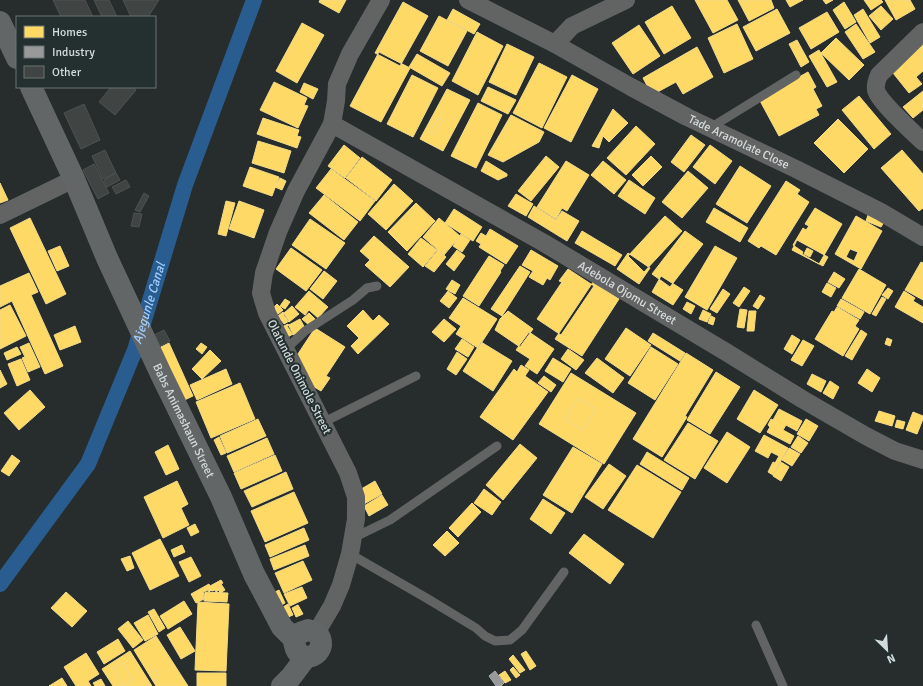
<svg xmlns="http://www.w3.org/2000/svg" width="923" height="686" font-family="Signika,sans-serif">
<style>
.homes{fill:#ffd966;stroke:#f2da89;fill-rule:evenodd}
.industry{fill:#999;stroke:#aaadac}
.lines{fill:none;stroke-linecap:round;stroke-linejoin:round}
.canal{stroke:#2a5d8f;stroke-width:16}
.building{fill:#404543;stroke:#4c5250}
.lane{stroke:#626464;stroke-width:9}
.street{stroke:#626464;stroke-width:18}
.secondary{stroke:#626667;stroke-width:22}
.labels{text-anchor:middle;dominant-baseline:central;stroke-width:4;stroke-linejoin:round;paint-order:stroke}
.street-label{font-size:12px;fill:#d3dbda;stroke:#23302f}
.water-label{font-size:13px;font-style:italic;fill:#a1cefd;stroke:#23302f}
</style>
<rect width="100%" height="100%" fill="#262d2c"/>
<!-- homes -->
<path class="homes" d="M320,0h26l-7,13 -20,-11z
M695,0h32l11,20 -25,13z
M738,0h33l3,8 -25,13z
M786,0h17l-13,7z
M823,0h10l-7,4z
M864,0h17l2,2 -12,8z
M885,0h25l5,9 -19,11z
M403,2l25,14 -28,50 -25,-13z
M844,2l12,20 -11,7 -12,-19z
M672,6l19,32 -27,16 -19,-32z
M881,6l12,13 -12,11 -12,-14z
M453,9l27,15 -6,10 -27,-14z
M777,9l13,24 -34,18 -13,-24z
M863,9l17,28 -10,6 -16,-28z
M827,12l12,20 -28,17 -12,-21z
M439,16l28,15 -19,35 -28,-15z
M302,23l22,12 -27,48 -21,-12z
M737,24l16,35 -29,14 -16,-35z
M856,24l19,28 -12,7 -18,-27z
M639,25l21,31 -27,18 -21,-31z
M477,32l26,14 -25,49 -26,-14z
M836,38l28,27 -15,15 -28,-27z
M797,40l12,22 -8,5 -12,-23z
M923,40v31l-7,6 6,7 -13,9 -20,-25z
M507,44l27,13 -18,38 -27,-13z
M697,47l16,30 -30,17 -7,-12 -24,13 -9,-17z
M819,50l18,32 -10,5 -18,-31z
M379,52l31,16 -29,54 -31,-16z
M417,54l33,19 -8,13 -33,-19z
M539,63l28,14 -25,51 -29,-15z
M808,72l8,15 -3,2 9,17 -6,3 3,6 -40,21 -20,-37z
M412,75l26,13 -25,49 -26,-13z
M572,75l26,14 -27,53 -27,-14z
M274,82l33,16 -3,7 4,1 -10,22 -38,-18z
M304,83l14,6 -5,10 -13,-7z
M488,87l28,13 -8,14 -27,-13z
M447,89l23,11 -27,51 -23,-12zM438,118l5,2 -8,14 -5,-2z
M923,91v19l-10,8 -10,-11z
M859,96l32,38 -17,15 -32,-39z
M478,103l24,12 -26,53 -25,-12z
M613,109l15,14 -19,19 -6,-6 -4,12 -7,-2z
M511,115l33,17 -5,10 -36,20 -15,-7z
M263,118l36,12 -2,6 4,1 -4,11 -40,-14z
M438,118l5,2 -8,14 -5,-2z
M838,119l30,30 -24,24 -30,-30z
M636,126l19,18 -29,31 -19,-17z
M691,135l14,10 -21,27 -13,-10z
M258,141l33,10 -7,22 -32,-10z
M344,145l16,13 -15,20 -17,-12z
M710,145l22,16 -17,23 -22,-17z
M902,150l21,24v34l-4,3 -38,-43z
M546,156l13,11 -28,34 -13,-10z
M651,156l11,11 -19,19 -11,-11z
M362,157l30,23 -16,21 -30,-23z
M486,161l21,13v2l-9,4 -17,-9z
M566,161l23,14 -22,36 -5,-3 -6,11 -19,-12z
M603,161l23,19 -12,14 -23,-19z
M740,166l31,20 -24,37 -31,-19z
M250,167l29,10 -7,19 -29,-10z
M331,169l44,32 -15,20 -44,-33z
M688,171l20,17 -26,30 -20,-16z
M280,178l6,3 -4,9 -7,-3z
M629,180l26,18 -10,16 -27,-18z
M786,181l14,9 -3,4 12,8 -33,53 -15,-9 -2,2 -11,-7z
M0,183l8,17 -8,3z
M394,184l19,17 -27,29 -18,-16z
M516,194l17,10 -7,12 -18,-10z
M324,195l34,27 -14,18 -35,-27z
M226,201l9,2 -9,33 -8,-2z
M239,201l25,9 -10,28 -25,-9z
M416,203l19,18 -28,30 -19,-19z
M534,206l22,14 6,-9 17,10 -12,20 -39,-24z
M714,208l34,20 -8,14 -34,-20z
M815,208l27,16 -23,40 -17,-10 1,-2 -10,-7 10,-17 3,2 3,-4 -4,-2z
M454,209l28,18 -9,14 -28,-18z
M868,215l16,7 -3,5 -15,-6z
M665,216l17,15 -38,41 -16,-16z
M856,216l26,15 -21,38 -26,-15zM850,249l8,3 -4,9 -8,-4z
M30,218l36,76 -20,10 -36,-76z
M439,218l21,18 -16,19 -21,-18z
M310,219l35,24 -19,26 -34,-24z
M490,229l28,17 -12,18 -27,-17 2,-3 -5,-3 5,-8 5,3z
M582,231l40,24 -7,11 -40,-23z
M685,231l18,13 -33,43 -18,-13z
M461,234l9,6 -8,12 -9,-6z
M374,236l35,31 -19,20 -25,-22 5,-5 -10,-9z
M421,238l16,12 -14,17 -15,-13z
M797,240l31,17 -5,9 -31,-16zM807,248l6,3 -3,6 -6,-3z
M60,246l9,20 -12,5 -9,-20z
M715,246l22,12 -30,52 -22,-13z
M291,248l31,22 -16,21 -30,-22z
M438,250l8,7 -12,15 -9,-6z
M457,250l8,6 -11,15 -8,-7z
M531,250l27,16 -8,14 -3,-2 -4,7 -14,-8 4,-6 -11,-6z
M628,253l22,15 -11,16 -22,-15z
M489,256l15,9 -4,6 1,1 -22,34 -16,-10z
M921,262l2,1v37l-18,-10z
M520,266l10,6 -28,44 -11,-7z
M568,269l26,17 -33,49 -24,-16 25,-37 -3,-1z
M859,269l27,16 -16,29 -28,-16z
M324,271l13,10 -14,18 -13,-10z
M834,272l11,7 -6,9 -11,-6z
M29,273l9,19 -7,3 32,71 -18,8 -33,-73 -12,6v-21z
M661,276l22,14 -10,15 -21,-13z
M452,280l8,5 -5,9 -9,-5z
M593,282l26,17 -37,57 -27,-17z
M827,283l9,5 -5,9 -9,-5z
M744,287l6,4 -11,16 -6,-4z
M888,288l5,3 -5,8 -6,-4z
M723,289l7,5 -13,19 -7,-4z
M309,291l19,16 -10,11 -9,-8 -4,5 -10,-8z
M448,291l9,7 -8,10 -9,-7z
M904,291l11,7 -2,3 10,6v16l-28,-16z
M760,295l5,3 -7,11 -5,-3z
M882,297l4,2 -10,17 -4,-2z
M463,298l34,21 -19,29 -22,-14 5,-8 -12,-8z
M285,299l5,3 -5,7 -5,-3z
M841,299l23,13 -4,7 -23,-13z
M687,302l8,4 -4,8 -8,-5z
M277,304l6,6 -6,5 -6,-5z
M10,305l16,31 -26,13v-39z
M292,306l7,8 -10,8 -6,-8z
M837,307l22,13 -4,6 4,3 -16,27 -28,-17 17,-28 2,1z
M740,309l7,1 -3,18 -7,-1z
M363,310l10,11 6,-6 10,9 -31,30 -7,-8 8,-8 -12,-12z
M703,310l8,4 -4,8 -8,-3z
M508,311l25,18 -13,18 -25,-17 5,-11z
M749,311h7l-2,20h-7z
M283,312l6,9 -5,3 -6,-8z
M309,313l7,7 -6,6 -8,-7z
M711,316l4,2 -2,7 -5,-2z
M300,319l5,9 -12,7 -6,-9z
M444,319l12,10 -12,13 -12,-10z
M288,324l5,10 -7,4 -6,-10z
M75,326l6,16 -21,8 -6,-15z
M315,328l30,19 -19,29 4,2 -9,13 -15,-9 -14,-19z
M626,328l25,17 -21,31 -25,-17z
M861,330l6,4 -15,26 -7,-4z
M529,332l25,17 -17,25 -12,-8 5,-7 -14,-9z
M653,333l32,20 -5,8 -32,-20z
M792,335l8,5 -8,14 -8,-5z
M887,338l5,2 -2,6 -5,-2z
M462,339l12,8 -6,10 -13,-8z
M803,340l11,6 -12,20 -11,-6z
M481,342l31,19 -19,30 -30,-20z
M29,343l11,24 -12,5 -6,-14 3,-1 -5,-10z
M169,343l24,53 -15,7 -23,-53z
M201,343l6,4 -5,7 -6,-5z
M17,347l4,7 -14,6 -3,-7z
M651,347l27,17 -23,36 -27,-17z
M568,349l16,11 -8,10 -15,-11z
M210,350l11,11 -19,18 -10,-10z
M457,352l10,7 -11,16 -9,-6z
M686,353l27,17 -28,46 2,1 -25,40 -29,-18z
M553,358l18,11 -8,13 -18,-11z
M597,358l27,20 -11,15 -28,-20z
M21,359l9,21 -13,6 -9,-22z
M521,365l8,5 -4,6 23,16 -35,48 -33,-23 34,-48 3,3z
M226,369l6,15 -35,16 -7,-15z
M867,369l13,9 -8,14 -14,-9z
M0,370l7,14 -7,4z
M716,372l24,15 -30,47 -23,-14z
M571,373l65,40 -32,51 -65,-40zM578,398l18,11 -13,21 -18,-11z
M812,374l14,7 -5,11 -14,-8z
M544,376l12,9 -5,7 -13,-9z
M830,381l9,6 -6,12 -10,-6z
M240,383l15,36 -44,19 -15,-36z
M30,390l15,17 -26,23 -15,-17z
M754,390l24,15 -18,28 -23,-14z
M578,398l18,11 -13,21 -18,-11z
M779,409l23,12 -5,10 -11,-6 -3,5 11,6 -4,8 -23,-12 3,-5 -2,-2 3,-6 2,1z
M879,411l16,5 -3,10 -17,-5z
M913,412l10,4v3l-6,15 -11,-4z
M258,419l8,17 -39,17 -7,-17z
M806,419l12,7 -9,15 -12,-7z
M897,420l8,2 -2,7 -8,-2z
M688,423l30,18 -23,38 -31,-19z
M727,432l23,15 -23,36 -23,-15z
M764,435l24,13 -15,27 -5,-3 5,-10 2,1 4,-7 -8,-4 -3,6 -13,-7z
M798,436l10,7 -7,10 -10,-6z
M219,437l7,16 -5,2 -7,-15z
M267,438l7,16 -40,18 -7,-16z
M520,444l17,14 -34,42 -17,-15z
M168,445l11,24 -13,6 -11,-23z
M573,447l29,17 -30,49 -29,-18z
M789,448l11,6 -8,12 -10,-6z
M647,452l42,26 -7,12 -42,-26z
M12,455l8,6 -11,15 -8,-5z
M275,455l7,16 -41,18 -7,-16z
M781,462l8,5 -8,14 -8,-5z
M609,464l17,12 -23,33 -18,-12z
M637,465l44,27 -28,46 -45,-28z
M286,472l7,17 -41,18 -8,-16z
M177,481l11,23 -7,4 8,17 -26,13 -19,-41z
M375,481l7,13 -18,10 -8,-12z
M484,489l17,13 -9,13 -18,-12z
M294,492l14,31 -43,19 -14,-31z
M382,495l6,10 -19,11 -5,-10z
M543,499l22,14 -14,21 -21,-15z
M472,503l9,9 -23,25 -9,-9z
M195,524l4,8 -8,4 -4,-8z
M304,528l5,12 -39,17 -5,-12z
M447,531l12,12 -14,13 -12,-11z
M584,534l40,30 -14,20 -41,-31z
M160,539l19,37 -29,14 -18,-37z
M182,545l3,7 -11,5 -3,-7z
M305,545l4,11 -35,14 -4,-11z
M130,556l4,12 -7,3 -6,-12z
M191,557l10,19 -12,6 -10,-20z
M303,561l9,19 -28,13 -9,-20z
M221,580l2,3 -2,1 4,6 -5,3 -1,-3 -3,2 -1,-2 -3,1 -1,-1 -2,2 -1,-2 -5,2 1,3h-1l1,4 -8,4 -5,-9 18,-10 1,2z
M302,587l5,11 -17,8 -6,-12z
M279,590l6,13 -7,4 -7,-13z
M66,592l21,19 -15,16 -21,-19z
M205,592l23,1 -1,9 -23,-1z
M184,601l8,13 -24,15 -8,-13z
M198,602l31,2 -3,67 -31,-1z
M288,604l5,11 -5,2 -5,-10z
M298,605l5,9 -7,3 -4,-9z
M154,609l11,19 -6,4 -11,-20z
M148,615l10,19 -13,7 -11,-18z
M128,621l15,19 -10,8 -15,-19z
M180,627l15,24 -14,8 -14,-24z
M156,636l32,50h-32l-22,-36zM156,669l4,9 -6,3 -5,-9z
M118,639l7,12 -21,13 -7,-12z
M130,651l22,35h-39l-11,-17zM123,663l10,17 -10,5 -9,-17z
M526,651l10,15 -6,4 -9,-16z
M86,653l13,21 -11,7 3,5h-15l-12,-19z
M513,655l12,15 -5,3 -11,-14z
M123,663l10,17 -10,5 -9,-17z
M513,667l7,8 -4,3 -6,-8z
M156,669l4,9 -6,3 -5,-9z
M505,671l6,9 -6,3 -6,-8z
M197,673h29v13h-29z
M62,678l5,8h-18z
M101,679l4,7h-10l-2,-3z"/>
<!-- industry -->
<path class="industry" d="M495,671l9,12 -3,3h-5l-7,-10z"/>
<g class="lines">
<!-- canal -->
<path class="canal" id="s1" d="M0,584l88,-120 47,-114 50,-165 69,-185"/>
</g>
<!-- building -->
<path class="building" d="M53,0h32l8,17h-32z
M94,0h15l8,17h-15z
M123,0h36l-11,17h-17z
M111,87h22l3,3 -21,25 -16,-13z
M84,104l16,36 -19,9 -17,-36z
M105,150l11,23 -13,6 -11,-23z
M94,164l15,29 -11,6 -15,-29z
M116,173l4,7 -13,7 -3,-7z
M126,180l4,7 -14,7 -4,-7z
M144,193l5,3 -9,16 -5,-2z
M134,213l8,1 -3,13 -8,-1z
M164,330l6,11 -17,9 -5,-12z"/>
<g class="lines">
<!-- lane -->
<path class="lane" d="M710,128l86,-53
M285,350l20,-19 48,-31 14,-12 10,-2
M322,423l94,-47
M353,538l37,-18 107,-74
M350,554l78,45 48,29 9,8 10,5 15,-1 12,-10 42,-58
M756,625l27,61"/>
<!-- street -->
<g class="street">
<path id="s2" d="M468,0l87,44 76,43 56,30 109,52 85,43 42,25"/>
<path d="M923,32l-44,43c-2,5 -4,9 -3,15 3,12 37,42 47,52"/>
<path d="M555,44l17,-18 54,-26"/>
<path id="s3" d="M332,124l212,119 182,109 76,47 64,37 29,15 28,9"/>
<path d="M0,215l74,-36"/>
<path d="M316,633l16,-27 9,-21 9,-31 6,-35v-22l-8,-24 -81,-160 -6,-20 3,-20 14,-41 18,-41 36,-67 4,-23 1,-17 13,-30 31,-54"/>
</g>
<!-- secondary -->
<g class="secondary">
<path d="M0,22l17,36"/>
<path id="s4" d="M31,87l43,92 33,79 54,116 60,123 33,77 28,53 12,12"/>
<path d="M308,630c6,1 10,3 12,8 7,19 -25,30 -26,1l6,-6z"/>
<path d="M282,686l9,-9 15,-20"/>
</g>
</g>
<g class="labels">
<!-- street labels -->
<g class="street-label">
<text stroke="none"><textPath href="#s2" startOffset="306">Tade Aramolate Close</textPath></text>
<text stroke="none"><textPath href="#s3" startOffset="340">Adebola Ojomu Street</textPath></text>
<text transform="translate(299 377) rotate(63)">Olatunde Onimole Street</text>
<text stroke="none"><textPath href="#s4" startOffset="367">Babs Animashaun Street</textPath></text>
</g>
<!-- water labels -->
<g class="water-label">
<text stroke="none"><textPath href="#s1" startOffset="321">Ajegunle Canal</textPath></text>
</g>
</g>
<!-- legend -->
<rect x="16" y="16" width="140" height="72" fill="#23302f" stroke="#697473"/>
<rect x="24" y="26" width="20" height="12" fill="#ffd966" stroke="#697473"/>
<text x="52" y="36" font-size="12" fill="#d3dbda">Homes</text>
<rect x="24" y="46" width="20" height="12" fill="#999999" stroke="#697473"/>
<text x="52" y="56" font-size="12" fill="#d3dbda">Industry</text>
<rect x="24" y="66" width="20" height="12" fill="#404543" stroke="#697473"/>
<text x="52" y="76" font-size="12" fill="#d3dbda">Other</text>
<!-- north arrow -->
<g transform="translate(887 650) rotate(155)" stroke="#23302f" stroke-width="3" paint-order="stroke">
<path d="M0-3L7 15L0 10L-7 15Z" fill="#d3dbda"/>
<text y="-6" font-size="11" font-weight="bold" text-anchor="middle" fill="#d3dbda">N</text>
</g>
</svg>
